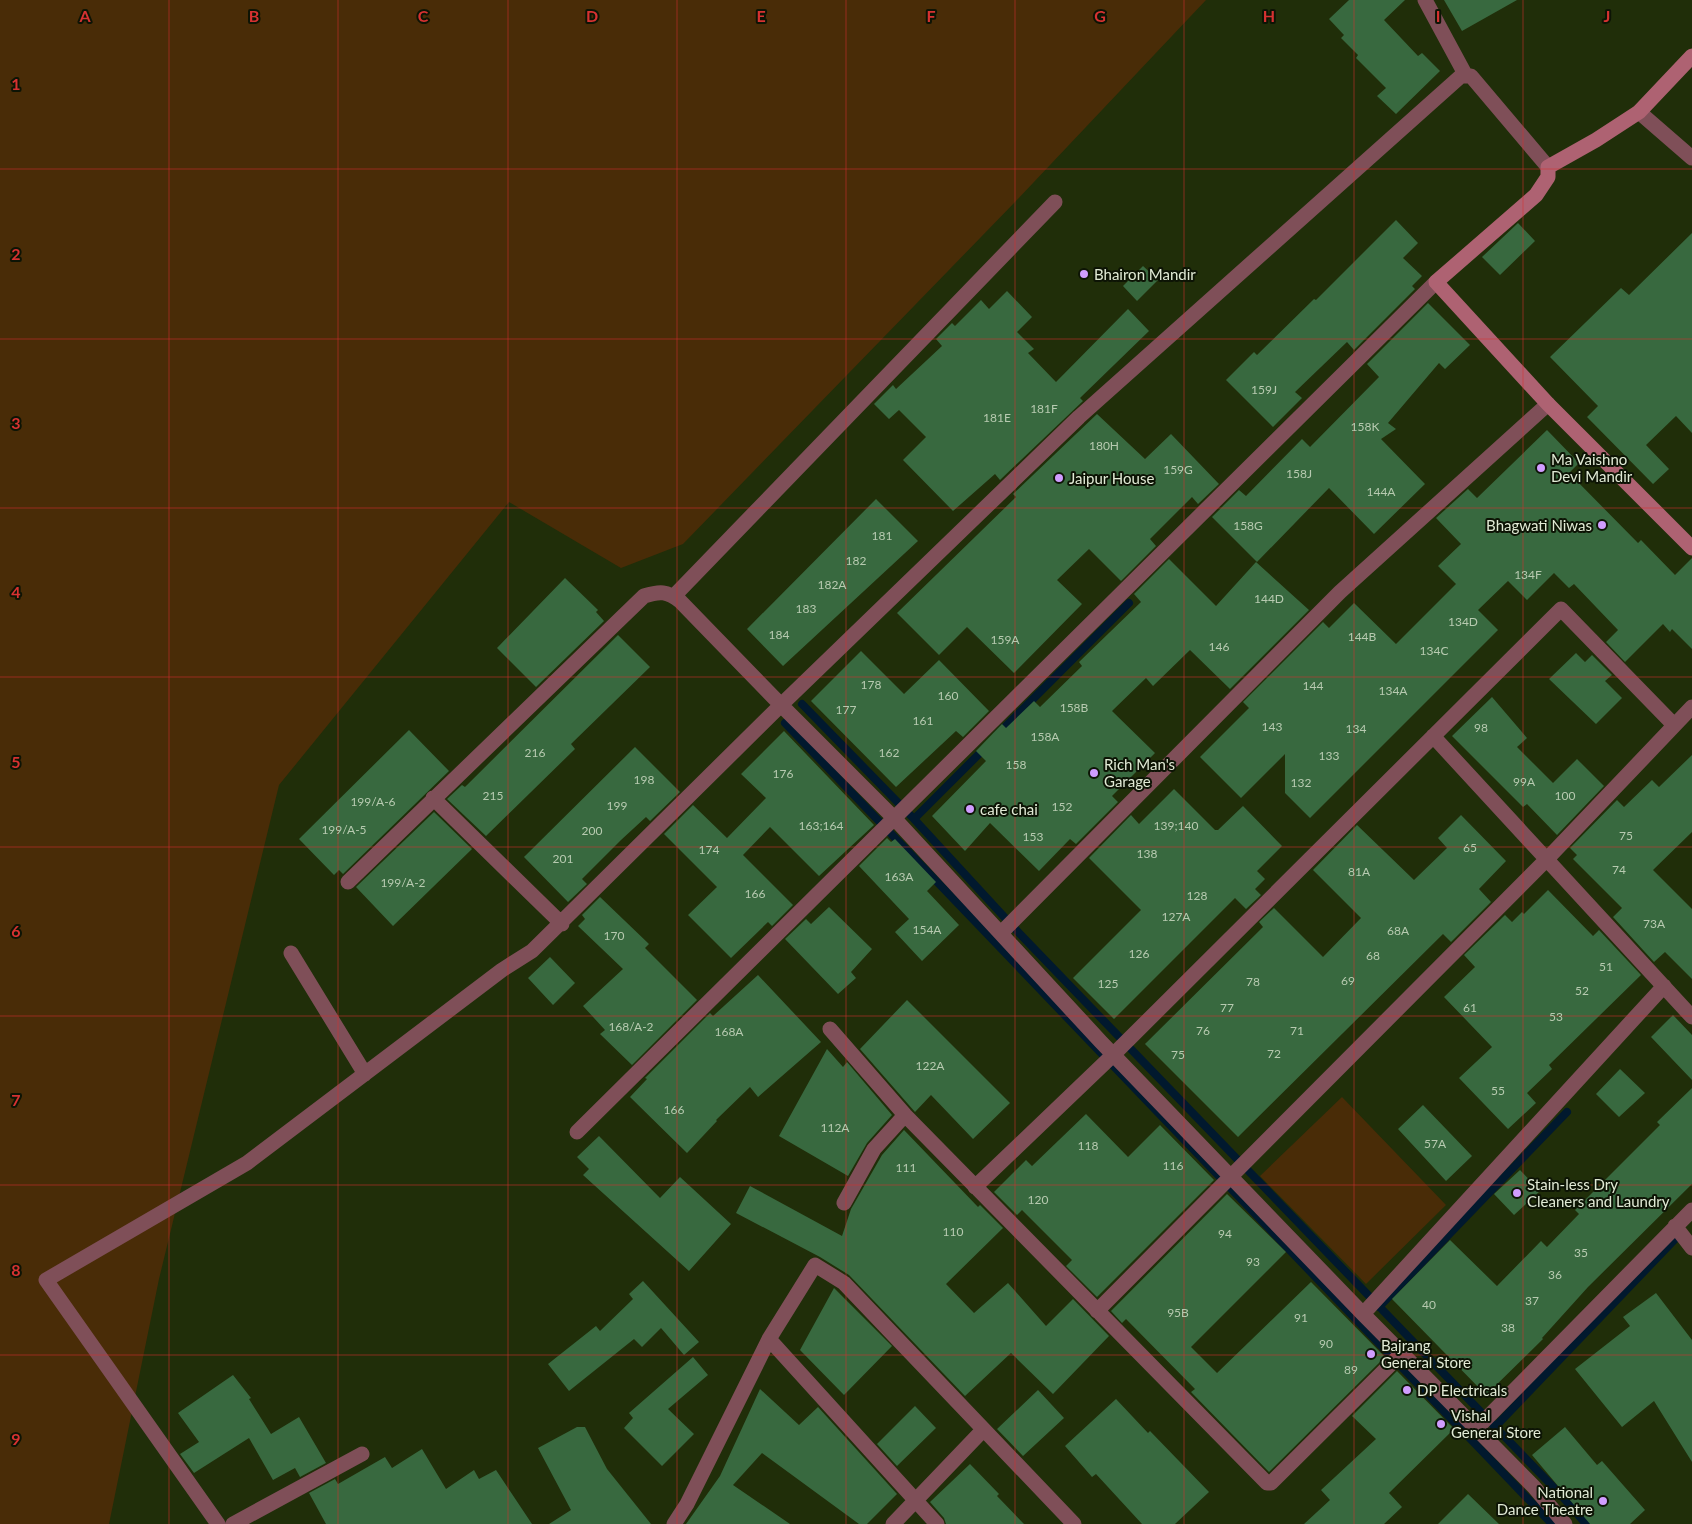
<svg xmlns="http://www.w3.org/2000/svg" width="1692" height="1524" font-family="Lato,sans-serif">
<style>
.green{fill:#492c07}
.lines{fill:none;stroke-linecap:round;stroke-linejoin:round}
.stream{stroke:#01192e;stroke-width:8}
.building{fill:#38693f}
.street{stroke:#7f4f58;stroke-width:15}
.secondary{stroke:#ae6272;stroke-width:15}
.grid{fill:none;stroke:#d73231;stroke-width:1;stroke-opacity:0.55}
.poi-dot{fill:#d09dff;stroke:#0d1405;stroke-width:2}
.labels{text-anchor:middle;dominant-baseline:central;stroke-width:4;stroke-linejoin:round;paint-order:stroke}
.number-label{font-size:12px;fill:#b7cab0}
.poi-label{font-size:15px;fill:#e1ead5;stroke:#0d1405;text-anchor:start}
.grid-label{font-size:16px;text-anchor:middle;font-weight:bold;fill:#d73231;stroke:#0d1405;stroke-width:4;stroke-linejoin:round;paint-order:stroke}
</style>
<rect width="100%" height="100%" fill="#202e09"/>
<!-- green -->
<path class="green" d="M0,0h1206l-191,202 -332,342 -62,24 -112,-66 -230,283 -120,494 -50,245h-109z
M1342,1097l104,108 -80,79 -106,-108z"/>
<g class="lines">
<!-- stream -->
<path class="stream" d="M802,704l112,115 105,114 541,561 26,30
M785,723l767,801
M998,734l131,-131
M914,819l71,-71
M1379,1307l188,-195
M1494,1428l185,-193"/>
</g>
<!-- building -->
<path class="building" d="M1349,0h56l-21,20 34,36 4,-3 18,18 -44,43 -19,-18 9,-8 -30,-30 2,-3 -17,-17 3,-3 -15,-16z
M1444,0h73l-55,31z
M1396,220l22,23 -15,15 19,18 -10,10 3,3 -61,61 -7,-8 -52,50 7,6 -29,29 -47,-47 28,-28 3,3 57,-56 2,1z
M1518,223l17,18 -35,34 -18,-18z
M1692,233v200l-16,-17 -30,29 23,24 -16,15 -66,-67 11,-11 -48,-49 71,-69 8,7z
M1143,266l15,14 -21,21 -14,-15z
M1007,291l25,26 -15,15 17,17 -6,4 28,29 72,-73 21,22 -69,67 3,3 -83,79 -5,-6 -42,37 -50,-51 23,-23 -27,-27 -10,9 -15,-15 19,-19 3,4 46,-43 -6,-7 16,-16 3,3 26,-26 8,9z
M1428,303l42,42 -25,24 -6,-6 -51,60 8,6 -15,10 44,45 -51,50 -45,-46 -72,74 -45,-45 27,-27 7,6 56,-57 8,8 69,-70 -12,-13z
M1097,414l48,45 26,-25 48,50 -21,20 -6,-7 -42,42 6,7 -35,35 -32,-32 -32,31 25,24 -68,69 -47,-46 -28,28 -42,-42 119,-116 -3,-3z
M1547,430l32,33 -10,10 69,70 3,-3 34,35 17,-17v91l-20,-20 -2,3 -7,-8 -38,38 -19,-20 12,-12 -44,-46 -5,4 -15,-15 -27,27 -19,-19 -30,29 20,20 -188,188 -25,-25v-39l-44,44 -41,-41 49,-49 -6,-6 80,-80 6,6 25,-25 42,41 60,-60 -18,-18 23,-22 -25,-26 32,-29 9,9z
M876,499l42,42 -135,125 -36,-37z
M1169,559l47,47 40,-44 53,48 -79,79 -40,-39 -37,36 -7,-8 -34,33 43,42 -43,43 6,6 -42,42 -6,-5 -31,32 -49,-48 -25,28 -33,-35 54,-55 -10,-10 26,-27 4,4 28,-27 6,6 42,-41 -3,-4 62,-60 -7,-8z
M565,578l33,32 -2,2 8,9 -68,66 -39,-39z
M618,635l32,32 -79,77 4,5 -89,87 -39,-37 15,-14 3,2z
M861,651l43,43 35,-34 50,51 -26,26 -7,-6 -60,56 -85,-86z
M1576,653l9,9 7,-7 20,20 -7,6 17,17 -26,26 -47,-45z
M1492,697l35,41 -10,9 36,36 24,-24 27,27 -47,49 -30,-31 -4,3 -71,-71z
M409,730l40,41 -106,103 -4,-4 -5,5 -35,-36z
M784,731l90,94 -55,51 -49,-49 -27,28 50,50 -21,21 -4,-4 -37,36 -43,-43 29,-28 -53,-53 29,-29 34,33 39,-40 -25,-24z
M635,747l45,45 -30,29 -4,-4 -25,23 -39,39 5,5 -19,18 -44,-45z
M1692,755v77l-39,38 39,39v70l-27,-27 -11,10 -41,-45 9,-9 -49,-49 4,-4 -7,-7 47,-48 7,7 28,-27 7,7z
M1174,789l41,41h3l25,-24 39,40 -25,25 8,8 -10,10 6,6 -15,14 -11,-11 -121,121 -41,-41 68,-68 -52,-52 42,-43 8,9z
M434,812l38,37 -79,77 -37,-39z
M1461,815l45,46 -27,28 12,13 -40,40 -8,-8 -205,203 -93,-93 118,-117 -4,-5 15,-14 49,49 38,-39 -48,-48 44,-45 57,55 33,-32 -9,-10z
M887,838l4,4 4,-3 41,43 -9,9 32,34 -37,36 -27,-29 14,-13 -50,-53z
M1548,890l45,46 6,-6 42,45 -92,90 3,4 -25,24 9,10 -28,26 -49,-51 33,-31 -48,-50 31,-30 -11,-12 41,-40 7,7 10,-10 2,2z
M600,897l49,47 -4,4 52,52 -65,65 -32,-31 5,-4 -22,-24 40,-37 -45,-43 7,-7 -3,-4z
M829,907l43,42 -21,23 5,6 -18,16 -53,-55 21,-20 5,5z
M550,957l25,26 -22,22 -25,-27z
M758,975l63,67 -63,55 -8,-10 -34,33 1,1 -30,32 -57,-56 17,-18 -2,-1 65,-65 3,3z
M907,1000l103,103 -37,36 -42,-44 -16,17 -55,-63z
M1673,1015l19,20v45l-41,-43z
M827,1049l16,18 4,-5 45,53 -25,28 -19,33 -69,-40z
M1620,1069l25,24 -26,24 -23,-23z
M1692,1088v96l-104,103 -46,51 1,1 -57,56 -94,-96 58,-59 47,46 44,-45 6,6 32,-33 -4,-4 85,-85 -3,-3z
M1423,1105l49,51 -26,25 -48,-52z
M1086,1114l42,43 32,-32 54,55 -117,117 -31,-31 6,-6 -50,-50 -5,5 -23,-23 32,-32 6,6z
M904,1130l74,77 2,-2 23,23 -57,56 28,29 34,-30 38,43 27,-27 36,37 -56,58 -42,-41 -46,43 -116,-121 -29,-18 -84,-44 14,-27 92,50 9,-27 31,-54z
M599,1136l61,62 20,-21 51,47 -42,47 -106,-96 6,-6 -12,-12z
M1520,1170l20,21 -26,24 -20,-21z
M1227,1194l59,58 -95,95 26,26 94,-91 74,75 -116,115 -78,-80 4,-3 -69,-70 -4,4 -11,-12z
M643,1281l56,61 -15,13 -23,-27 -19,19 -8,-8 -65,52 -21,-27 48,-38 4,5 33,-32 -4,-5z
M834,1288l58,58 -48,49 -44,-45z
M1656,1293l36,47v122l-38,-61 -32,26 -47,-58 55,-43 -7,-9z
M693,1357l15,18 -40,34 26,25 -32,32 -38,-38 9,-10 -4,-5z
M1397,1371l57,58 -65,64 13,14 -18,17h-80l26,-24 -9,-10 55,-51 -24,-23z
M233,1375l18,23 -2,1 22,35 28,-17 27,46 -26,14 -5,-9 -22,12 -24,-42 -55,35 -14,-19 19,-12 -21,-29z
M760,1389l39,36 19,-18 79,87 -30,30h-8l-97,-71 -29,32 57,39h-104l34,-48z
M1038,1390l26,28 -41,38 -26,-27z
M1116,1399l32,34 2,-2 59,61 -34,32h-33l-46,-50 -4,3 -27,-31z
M915,1406l21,22 -39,38 -20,-22z
M577,1427h8l22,42 44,55h-102l22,-14 -33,-62z
M1565,1427l32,38 5,-4 43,49 -15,14h-40l-58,-69z
M422,1449l24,40 28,-19 5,9 17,-9 36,54h-206l-17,-31 26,-14 3,5 47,-27 7,11z
M970,1464l29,30 -2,2 27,28h-78l-2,-6 -14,-16z
M1468,1494l31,30h-61z"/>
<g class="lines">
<!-- street -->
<path class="street" d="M1425,0l40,74
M1639,112l53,46
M674,596l381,-394
M1433,736l259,281
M433,798l129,126
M348,882l296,-286c16,-5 23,-5 36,5l101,104 113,113 207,224 262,272 171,173 31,37
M1001,933l339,-341 208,-188
M291,953l74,121
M830,1029l75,86 362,368h4l131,-130
M577,1132l859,-850
M975,1187l138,-132 448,-446 113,116
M844,1203l30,-54 31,-34
M1675,1226l17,22
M1097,1311l450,-452 145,-152
M1363,1314l301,-328
M769,1339l168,185
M1476,1429l216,-219
M218,1524l-172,-244 201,-117 255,-193 30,-19 249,-246 298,-288 382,-341h10l77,91
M233,1524l129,-70
M674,1524l13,-20 82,-165 46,-74 29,18 230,241
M893,1524l90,-94"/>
<!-- secondary -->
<path class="secondary" d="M1692,56l-53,56 -43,28 -48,27v10l-12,18 -100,87 112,122 144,144"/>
</g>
<!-- grid -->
<path class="grid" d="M169,0v1524M338,0v1524M508,0v1524M677,0v1524M846,0v1524M1015,0v1524M1184,0v1524M1354,0v1524M1523,0v1524M0,169h1692M0,339h1692M0,508h1692M0,677h1692M0,847h1692M0,1016h1692M0,1185h1692M0,1355h1692"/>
<!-- markers -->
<g class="poi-dot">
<circle cx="1084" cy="274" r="5"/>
<circle cx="1541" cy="468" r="5"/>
<circle cx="1059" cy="478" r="5"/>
<circle cx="1602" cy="525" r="5"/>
<circle cx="1094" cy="773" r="5"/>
<circle cx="970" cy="809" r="5"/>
<circle cx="1517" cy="1193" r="5"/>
<circle cx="1371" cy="1354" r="5"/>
<circle cx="1407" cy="1390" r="5"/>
<circle cx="1441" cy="1424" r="5"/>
<circle cx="1603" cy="1501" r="5"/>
</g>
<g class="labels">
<!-- number labels -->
<g class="number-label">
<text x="1264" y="389">159J</text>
<text x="1044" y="408">181F</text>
<text x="997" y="417">181E</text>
<text x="1365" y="426">158K</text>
<text x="1104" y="445">180H</text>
<text x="1178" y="469">159G</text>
<text x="1299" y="473">158J</text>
<text x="1381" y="491">144A</text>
<text x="1248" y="525">158G</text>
<text x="882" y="535">181</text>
<text x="856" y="560">182</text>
<text x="1528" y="574">134F</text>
<text x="832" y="584">182A</text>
<text x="1269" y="598">144D</text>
<text x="806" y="608">183</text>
<text x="1463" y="621">134D</text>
<text x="779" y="634">184</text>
<text x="1362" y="636">144B</text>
<text x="1005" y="639">159A</text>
<text x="1219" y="646">146</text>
<text x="1434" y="650">134C</text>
<text x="871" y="684">178</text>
<text x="1313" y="685">144</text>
<text x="1393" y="690">134A</text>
<text x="948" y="695">160</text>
<text x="1074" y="707">158B</text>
<text x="846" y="709">177</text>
<text x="923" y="720">161</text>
<text x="1272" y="726">143</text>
<text x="1481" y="727">98</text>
<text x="1356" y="728">134</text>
<text x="1045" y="736">158A</text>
<text x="535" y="752">216</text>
<text x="889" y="752">162</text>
<text x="1329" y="755">133</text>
<text x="1016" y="764">158</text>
<text x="783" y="773">176</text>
<text x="644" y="779">198</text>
<text x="1524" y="781">99A</text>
<text x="1301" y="782">132</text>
<text x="493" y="795">215</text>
<text x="1565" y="795">100</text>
<text x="373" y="801">199/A-6</text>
<text x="617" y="805">199</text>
<text x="1062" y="806">152</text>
<text x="821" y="825">163;164</text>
<text x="1176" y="825">139;140</text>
<text x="344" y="829">199/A-5</text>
<text x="592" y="830">200</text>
<text x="1626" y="835">75</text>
<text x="1033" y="836">153</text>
<text x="1470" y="847">65</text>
<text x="709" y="849">174</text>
<text x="1147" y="853">138</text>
<text x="563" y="858">201</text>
<text x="1619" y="869">74</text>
<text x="1359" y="871">81A</text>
<text x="899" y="876">163A</text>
<text x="403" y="882">199/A-2</text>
<text x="755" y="893">166</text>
<text x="1197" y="895">128</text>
<text x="1176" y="916">127A</text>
<text x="1654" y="923">73A</text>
<text x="927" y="929">154A</text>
<text x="1398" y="930">68A</text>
<text x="614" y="935">170</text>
<text x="1139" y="953">126</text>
<text x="1373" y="955">68</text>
<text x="1606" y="966">51</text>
<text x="1348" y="980">69</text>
<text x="1253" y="981">78</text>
<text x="1108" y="983">125</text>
<text x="1582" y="990">52</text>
<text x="1227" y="1007">77</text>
<text x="1470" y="1007">61</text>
<text x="1556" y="1016">53</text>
<text x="631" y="1026">168/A-2</text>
<text x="1203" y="1030">76</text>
<text x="1297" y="1030">71</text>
<text x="729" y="1031">168A</text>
<text x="1274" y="1053">72</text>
<text x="1178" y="1054">75</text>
<text x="930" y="1065">122A</text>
<text x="1498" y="1090">55</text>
<text x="674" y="1109">166</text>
<text x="835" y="1127">112A</text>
<text x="1435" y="1143">57A</text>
<text x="1088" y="1145">118</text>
<text x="1173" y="1165">116</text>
<text x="906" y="1167">111</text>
<text x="1038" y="1199">120</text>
<text x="953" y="1231">110</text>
<text x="1225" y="1233">94</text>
<text x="1581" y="1252">35</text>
<text x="1253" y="1261">93</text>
<text x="1555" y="1274">36</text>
<text x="1532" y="1300">37</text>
<text x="1429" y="1304">40</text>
<text x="1178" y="1312">95B</text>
<text x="1301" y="1317">91</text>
<text x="1508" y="1327">38</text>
<text x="1326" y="1343">90</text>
<text x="1351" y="1369">89</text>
</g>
<!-- poi labels -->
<g class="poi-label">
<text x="1094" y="274">Bhairon Mandir</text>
<text x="1551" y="459">Ma Vaishno<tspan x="1551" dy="17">Devi Mandir</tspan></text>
<text x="1069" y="478">Jaipur House</text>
<text x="1592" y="525" text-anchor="end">Bhagwati Niwas</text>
<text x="1104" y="764">Rich Man's<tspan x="1104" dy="17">Garage</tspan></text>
<text x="980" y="809">cafe chai</text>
<text x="1527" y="1184">Stain-less Dry<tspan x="1527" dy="17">Cleaners and Laundry</tspan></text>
<text x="1381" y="1345">Bajrang<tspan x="1381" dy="17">General Store</tspan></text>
<text x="1417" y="1390">DP Electricals</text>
<text x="1451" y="1415">Vishal<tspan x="1451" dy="17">General Store</tspan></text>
<text x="1593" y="1492" text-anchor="end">National<tspan x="1593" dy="17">Dance Theatre</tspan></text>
</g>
</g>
<g class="grid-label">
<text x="85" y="22">A</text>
<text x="254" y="22">B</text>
<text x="423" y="22">C</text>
<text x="592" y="22">D</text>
<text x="761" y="22">E</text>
<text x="931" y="22">F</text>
<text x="1100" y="22">G</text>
<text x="1269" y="22">H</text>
<text x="1438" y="22">I</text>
<text x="1607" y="22">J</text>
<text x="16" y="90">1</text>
<text x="16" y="260">2</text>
<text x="16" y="429">3</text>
<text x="16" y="598">4</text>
<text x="16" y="768">5</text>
<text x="16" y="937">6</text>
<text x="16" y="1106">7</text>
<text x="16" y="1276">8</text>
<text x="16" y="1445">9</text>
</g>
</svg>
